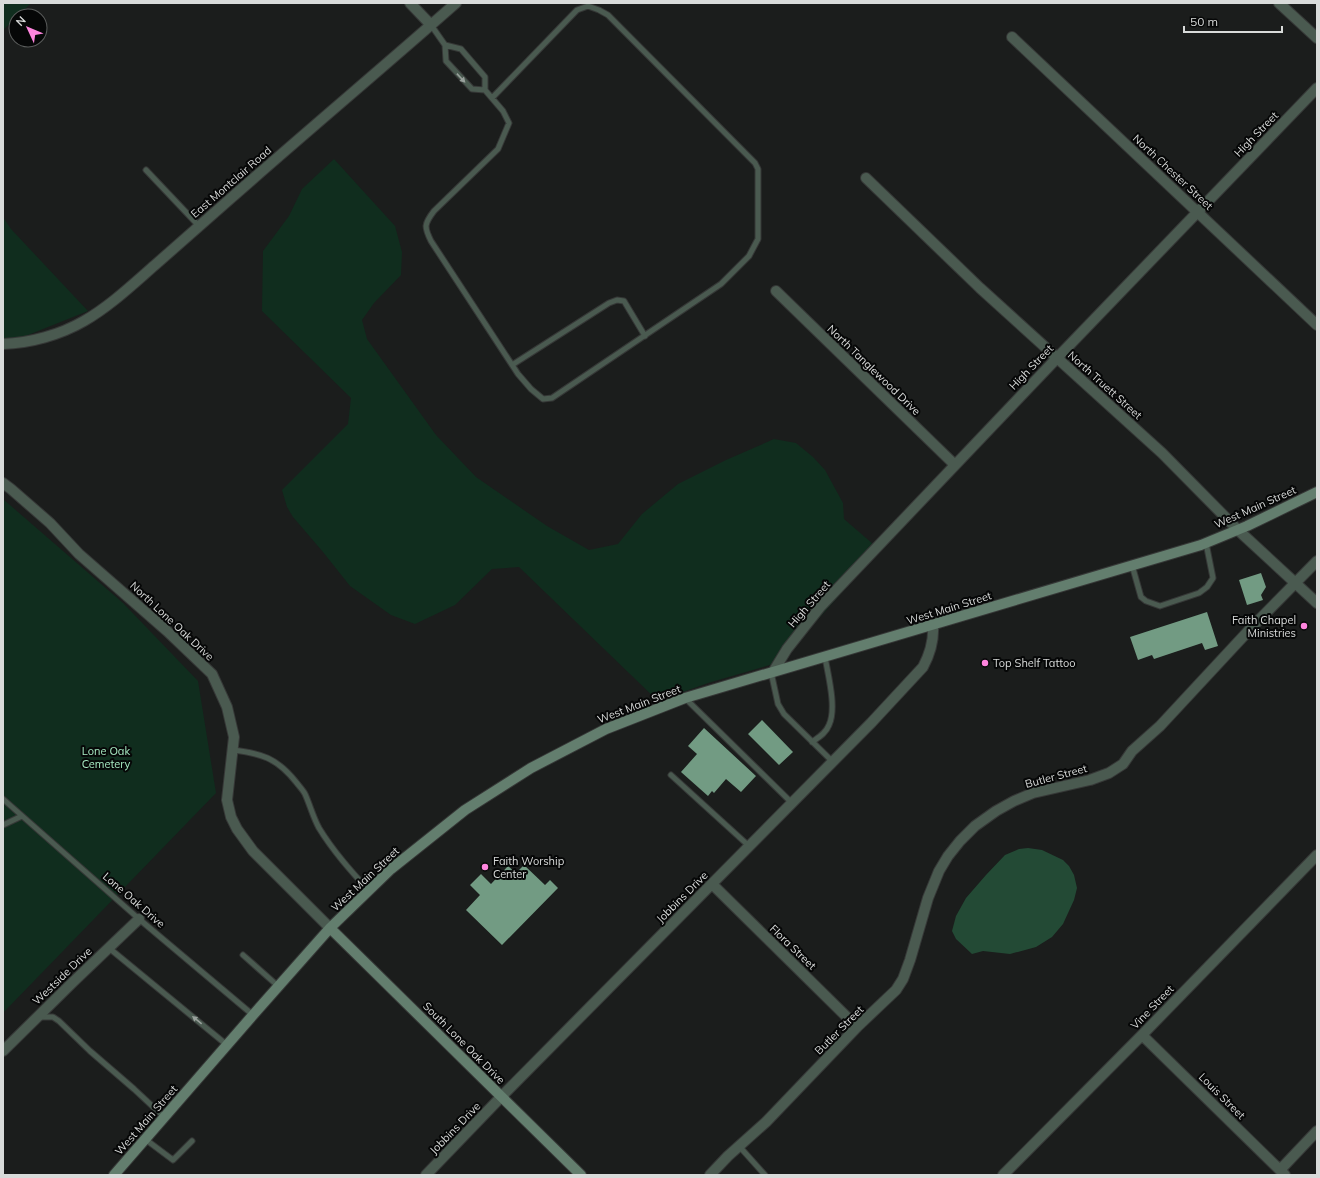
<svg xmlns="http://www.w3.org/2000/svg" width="1320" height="1178" font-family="Mulish,sans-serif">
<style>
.green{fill:#102d1e}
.water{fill:#234a35}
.building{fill:#729b83}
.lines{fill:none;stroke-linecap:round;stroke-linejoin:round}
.lane-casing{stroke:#363837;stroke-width:7}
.street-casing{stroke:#363837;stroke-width:12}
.secondary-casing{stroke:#363837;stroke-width:12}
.lane{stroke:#4a5a50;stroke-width:5}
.street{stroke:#4a5a50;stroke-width:10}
.secondary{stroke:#637e6e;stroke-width:10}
.oneway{fill:#99a19c}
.poi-dot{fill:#ff85de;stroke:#060707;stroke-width:1.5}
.labels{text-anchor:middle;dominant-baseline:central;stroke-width:4;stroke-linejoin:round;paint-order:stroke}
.street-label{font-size:11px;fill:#d9dbda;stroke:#060707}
.poi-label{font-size:11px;fill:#d9dbda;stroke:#060707;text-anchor:start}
.park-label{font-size:11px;fill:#a7ebc3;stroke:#060707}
</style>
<rect width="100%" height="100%" fill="#1b1d1c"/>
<!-- green -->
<path class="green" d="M3,3h28l-13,13h-2v2l-13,12z
M334,159l61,67 7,26 -1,23 -27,28 -12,17 5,19 69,96 40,42 71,49 42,24 29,-6 24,-30 36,-30 48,-24 48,-21 22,4 17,14 12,13 18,33 1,16 36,31 -100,112 -72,21 -50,18 -139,-134 -27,2 -37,36 -40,19 -24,-9 -41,-29 -27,-34 -30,-35 -6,-10 -5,-17 66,-66 3,-26 -89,-87 1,-60 26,-35 13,-27z
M3,217l8,12 77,82 -85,34z
M3,499l120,104 75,78 18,112 -213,220z"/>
<!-- water -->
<path class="water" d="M1028,848l14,2 21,10 6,6 5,9 3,13 -3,12 -11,24 -11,13 -16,10 -26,7 -27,-3 -11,3 -16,-15 -4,-8 4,-15 10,-18 20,-23 19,-20 14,-6z"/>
<!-- building -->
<path class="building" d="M1261,573l5,14 -5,8 2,5 -16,5 -8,-25z
M1207,612l11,34 -13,4 -3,-7 -48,16 -2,-4 -14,5 -8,-23z
M762,720l31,32 -14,13 -31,-31z
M704,728l52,48 -15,16 -15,-13 -12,14 -2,-2 -4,5 -27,-24 16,-18 -9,-8z
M524,865l21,20 5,-5 8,8 -56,57 -36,-35 14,-15 -10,-10 11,-11 10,10 17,-18 8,7z"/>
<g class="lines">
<!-- lane casing -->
<g class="lane-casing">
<path id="lane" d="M431,25l14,20 1,16 26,28 13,1v-13l-24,-28 -16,-4
M485,90l18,21 6,12 -11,26 -64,62c-10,13 -10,16 -3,30l87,133 13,15 12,10 9,-1 169,-114 28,-28 9,-17v-70l-3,-6 -147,-148 -9,-5 -11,-4 -11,4 -85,88
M146,170l53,56
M512,365l97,-62 8,-3 7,1 21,35
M1132,565l9,32 5,4 14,5 39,-13 8,-6 6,-9 -7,-35
M771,672l7,32 6,10 49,48
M685,698l107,105
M812,742c7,-5 14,-9 17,-17 8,-17 -1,-50 -4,-68
M232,750c29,3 45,8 64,32 3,4 7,8 9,12 5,11 8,23 14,34 14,23 32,43 50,63
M671,775l78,71
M3,799l136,120 114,96
M3,825l19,-9
M109,948l118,97
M243,955l35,31
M39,1017h14l6,4 31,30 44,38 30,28
M145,1139l28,21 19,-19
M739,1146l26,29"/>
</g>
<!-- street casing -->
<g class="street-casing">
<path id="street" d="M410,3l21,22
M1279,3l38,35
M1012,37l305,288
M866,178l114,110 182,165 76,77 79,73
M776,291l179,174
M3,344c27,-1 57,-9 81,-23 26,-15 48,-36 71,-56 25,-22 50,-44 75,-66 75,-66 151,-130 226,-196
M3,483l8,6 39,34 29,31 88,77 45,43 15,33 7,30 -7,63 4,17 6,12 16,22 77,77
M773,672l14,-23 34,-43 236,-248 260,-270
M712,884l145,143
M1142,1035l143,140
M3,1051l70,-69 66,-63
M1280,1170l37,-39
M426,1175l75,-78 370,-374 52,-56c7,-13 11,-27 10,-42
M710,1175l18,-19 38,-34 91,-95 39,-37 7,-11 7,-19 18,-62 11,-27 9,-15 12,-15 15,-15 21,-15 18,-10 19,-8 57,-13 19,-7 14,-9 9,-13 28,-25 92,-99 65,-66
M1003,1175l139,-140 175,-180"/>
</g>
<!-- secondary casing -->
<g class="secondary-casing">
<path id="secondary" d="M330,928l251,247
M114,1175l139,-160 77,-87 61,-59 74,-59 66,-42 75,-39 79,-31 516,-153 46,-19 70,-34"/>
</g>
<!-- lane -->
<use href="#lane" class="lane"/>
<!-- street -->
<use href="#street" class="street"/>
<!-- secondary -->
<use href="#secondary" class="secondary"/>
</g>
<!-- one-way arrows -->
<defs><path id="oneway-solid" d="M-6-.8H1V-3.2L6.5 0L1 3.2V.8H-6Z"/></defs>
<g class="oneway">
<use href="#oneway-solid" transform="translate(461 78) rotate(47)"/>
<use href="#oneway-solid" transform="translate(197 1020) rotate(-141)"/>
</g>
<!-- markers -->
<g class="poi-dot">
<circle cx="1304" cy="626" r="4"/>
<circle cx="985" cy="663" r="4"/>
<circle cx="485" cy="867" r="4"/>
</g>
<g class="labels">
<!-- street labels -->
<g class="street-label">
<text transform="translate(1256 134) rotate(-46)">High Street</text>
<text transform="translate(1173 172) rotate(43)">North Chester Street</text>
<text transform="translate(231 182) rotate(-41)">East Montclair Road</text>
<text transform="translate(1031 367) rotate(-46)">High Street</text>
<text transform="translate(874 370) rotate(44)">North Tanglewood Drive</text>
<text transform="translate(1105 385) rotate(42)">North Truett Street</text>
<text transform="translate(1255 507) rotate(-24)">West Main Street</text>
<text transform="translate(809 604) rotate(-49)">High Street</text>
<text transform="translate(949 608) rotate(-17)">West Main Street</text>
<text transform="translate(172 621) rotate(43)">North Lone Oak Drive</text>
<text transform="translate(639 704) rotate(-21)">West Main Street</text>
<text transform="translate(1056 776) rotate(-15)">Butler Street</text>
<text transform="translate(365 879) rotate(-43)">West Main Street</text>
<text transform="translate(682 897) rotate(-45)">Jobbins Drive</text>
<text transform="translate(134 900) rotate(41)">Lone Oak Drive</text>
<text transform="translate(793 947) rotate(44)">Flora Street</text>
<text transform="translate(62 976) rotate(-44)">Westside Drive</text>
<text transform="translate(1152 1007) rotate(-46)">Vine Street</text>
<text transform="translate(839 1030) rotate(-45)">Butler Street</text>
<text transform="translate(464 1043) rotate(45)">South Lone Oak Drive</text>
<text transform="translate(1222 1096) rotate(45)">Louis Street</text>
<text transform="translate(146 1120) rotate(-49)">West Main Street</text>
<text transform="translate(455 1128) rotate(-46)">Jobbins Drive</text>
</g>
<!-- poi labels -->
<g class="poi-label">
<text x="1296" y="620" text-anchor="end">Faith Chapel<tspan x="1296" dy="13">Ministries</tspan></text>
<text x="993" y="663">Top Shelf Tattoo</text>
<text x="493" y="861">Faith Worship<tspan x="493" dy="13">Center</tspan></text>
</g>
<!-- park labels -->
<g class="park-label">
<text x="106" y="751">Lone Oak<tspan x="106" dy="13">Cemetery</tspan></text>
</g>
</g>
<!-- border -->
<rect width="1320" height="1178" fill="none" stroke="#d9dbda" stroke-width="8"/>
<!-- north arrow -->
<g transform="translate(28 28) rotate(314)"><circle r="19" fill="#060707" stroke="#5a5c5b"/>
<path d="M0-3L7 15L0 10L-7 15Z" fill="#ff85de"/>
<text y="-6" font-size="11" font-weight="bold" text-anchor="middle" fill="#d9dbda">N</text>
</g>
<!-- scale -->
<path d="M1184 26v6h98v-6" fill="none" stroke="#d9dbda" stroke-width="2"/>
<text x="1190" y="26" font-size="12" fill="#d9dbda" stroke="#060707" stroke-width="3" paint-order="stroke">50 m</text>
</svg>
